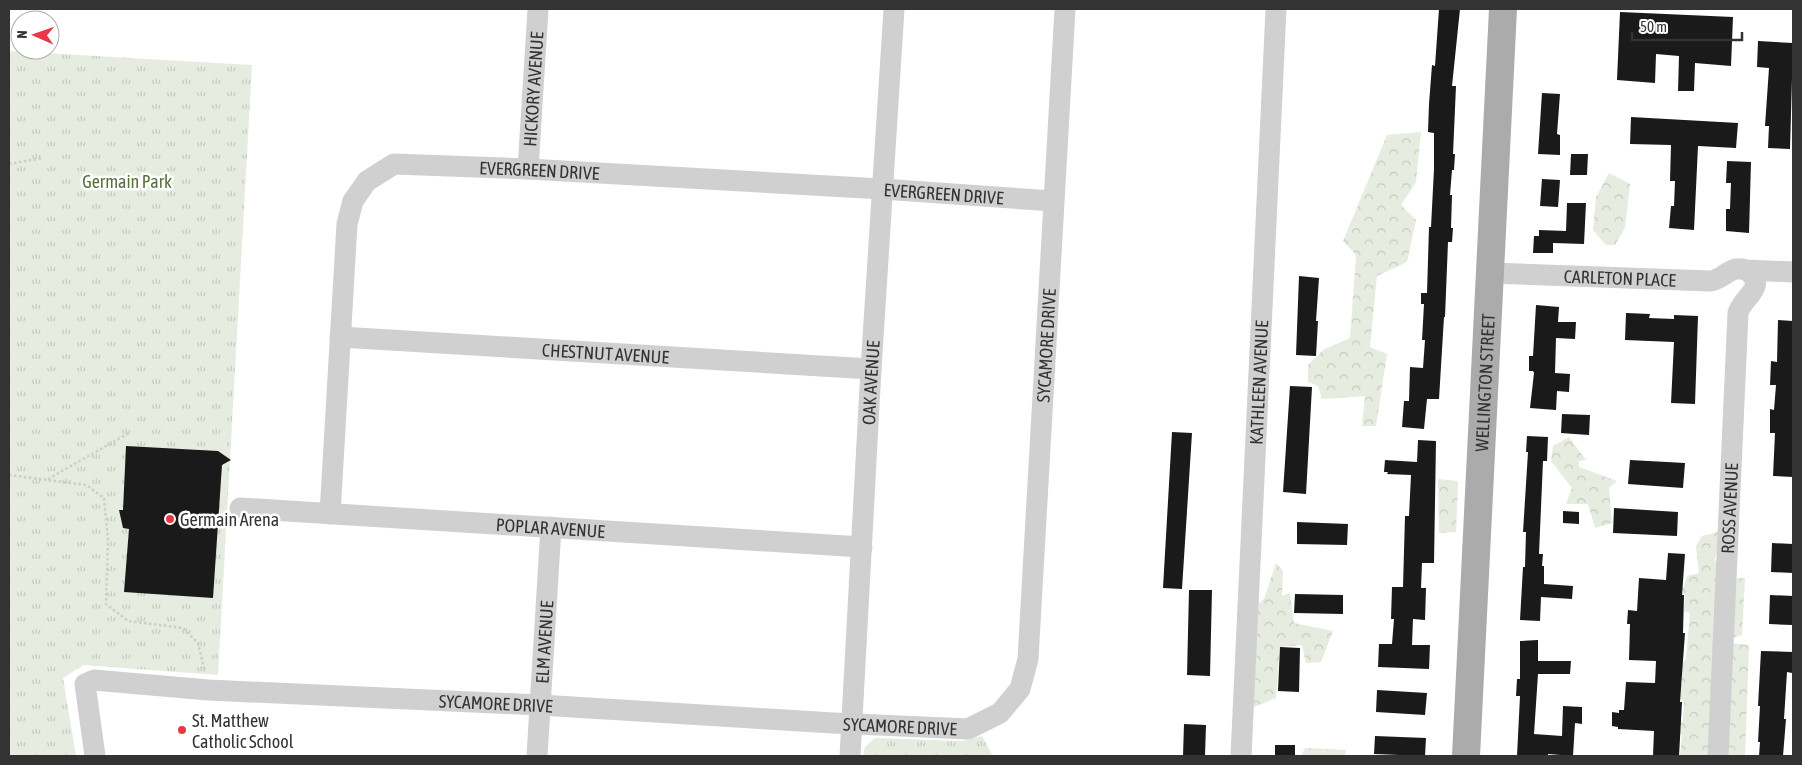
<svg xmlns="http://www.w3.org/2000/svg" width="1802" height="765" font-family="'Asap Condensed',sans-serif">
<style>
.forest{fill:url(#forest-crowns)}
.park{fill:url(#park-tufts)}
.building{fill:#1a1a1a}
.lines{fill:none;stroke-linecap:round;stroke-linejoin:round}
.path{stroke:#cdcdcd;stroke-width:2.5;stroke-dasharray:2.5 2.5;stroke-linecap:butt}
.minor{stroke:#d0d0d0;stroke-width:21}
.major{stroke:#ababab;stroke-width:28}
.poi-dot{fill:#e63946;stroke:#fff;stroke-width:2}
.labels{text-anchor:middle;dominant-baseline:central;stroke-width:5;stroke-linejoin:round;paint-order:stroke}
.street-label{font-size:18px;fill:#333;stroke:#fff}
.park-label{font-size:18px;fill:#56703f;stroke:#fff}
.poi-label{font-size:18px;fill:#333;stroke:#fff;text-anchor:start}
</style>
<defs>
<pattern id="forest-crowns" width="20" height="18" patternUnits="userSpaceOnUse" patternTransform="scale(1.25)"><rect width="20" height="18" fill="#e6ecdf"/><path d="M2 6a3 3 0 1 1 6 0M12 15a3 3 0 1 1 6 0" fill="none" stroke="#c6cbc0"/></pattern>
<pattern id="park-tufts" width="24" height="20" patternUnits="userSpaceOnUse" patternTransform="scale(1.25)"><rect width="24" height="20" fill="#e6ecdf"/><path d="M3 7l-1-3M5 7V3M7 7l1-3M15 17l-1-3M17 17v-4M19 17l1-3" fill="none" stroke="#c6cbc0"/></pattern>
</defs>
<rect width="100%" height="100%" fill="#fff"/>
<!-- forest -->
<path class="forest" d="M1421,132l-5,50 -15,23 15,15 -9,42 -30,14 -7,71 17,7 -11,72h-14l3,-30 -43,3 -4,-13 -10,-4v-17l15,-15 27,-12 6,-83 -13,-14 44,-106z
M1609,173l21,11 -5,44 -10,17h-9l-13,-15 3,-33z
M1569,437l17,23 -7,1v6l38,14 -8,7 3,35 -17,5 -7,-24h-22l6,-16 -21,-27 2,-15z
M1438,479l20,2 -2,51 -17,1z
M1718,532l4,20 -6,2 -2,6 8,4 1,15 22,-1 -3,57 -22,7 29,3 -4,111h-65l2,-21 -10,-4 2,-6 9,-4 1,-21 -11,-1v-10l9,-5v-20l4,-5 4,-46 -6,-2 1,-16 -5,-1v-6l4,-1 3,-11 12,-3 -3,-27 6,-10z
M1276,563l7,8 -1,25 8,-3 4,30 39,8 -12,31 -15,1 -4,-18 -22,2 -4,51 -29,12 12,-107 5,-4z
M1305,748l41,2 -1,6h-44z"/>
<!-- park -->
<path class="park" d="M9,51l243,14 -34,610 -135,-10 -20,13 13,78h-67z
M982,736l11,20h-130l2,-9 10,-9 88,3z"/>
<!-- building -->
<path class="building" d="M1439,9h21l-8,77h4l-3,68h2l-1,16h-2l-2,25h2l-1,33h2l-1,14h-4l-3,75h-1l-5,82h-12l-3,30 -22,-2 2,-26h5l1,-34 13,1 2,-28h-3l2,-36h-3v-11h6l2,-66h2l3,-58v-36l-6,-1 1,-28 3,-39 3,1z
M1620,12l113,5 -2,49 -36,-3 -1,28h-16l1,-35 -23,-2 -1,29 -38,-3z
M1758,41l35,2 -3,106 -22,-1 1,-22h-4l4,-58 -12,-1z
M1542,93l18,1 -3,40 3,1v20l-22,-1z
M1631,117l107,6 -2,25 -38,-2 -4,84 -25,-2 2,-22h3l1,-25h-5l1,-36 -41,-1z
M1571,154h17l-1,21h-17z
M1727,161l24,1 -2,71 -23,-2v-22h4l1,-26h-5z
M1542,179l18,1 -2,27 -18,-1z
M1567,203h19l-2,41 -31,-1v10h-20l1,-17h5v-6l27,1z
M1299,276l20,2 -3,43h2l-2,35 -20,-1z
M1536,305l23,2 -1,15h18l-1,17 -19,-1 -1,35 15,1 -1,18 -12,-1 -1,19 -26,-2 4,-35 -1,-2h-4v-15h4z
M1626,313l24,1 -1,4 25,1v-4l24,1 -3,88 -24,-1 3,-61 -49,-2z
M1778,320l15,1v156l-20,-1 2,-43h-5v-24l4,1 2,-25h-6l1,-24 6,1z
M1290,386l22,1 -6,107 -23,-2z
M1562,414l28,1 -1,20 -28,-2z
M1172,432l20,1 -10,156 -19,-1z
M1527,436l21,1 -1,24h-4l-4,93h4l-1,12h2v18l29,2 -1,13 -31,-2 -1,24 -20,-1 3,-53h2l1,-35h-3l5,-80h-2z
M1418,440l18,1 -2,122h-12l-1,25h5l-1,32 -12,-1 -1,26h18l-1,24 -51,-2 1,-23h13l2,-25h-3l1,-32h11l2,-71h4l2,-41 -24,-1 1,-2h-4l1,-12 32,2z
M126,446l92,5 13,9 -9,5 -9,133 -89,-6 5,-63 -6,-1 -4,-18h4z
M1630,460l55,3 -2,25 -55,-4z
M1614,508l64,4 -1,24 -64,-3z
M1563,511l16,1v12l-16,-1z
M1297,522l51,2 -1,21 -50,-1z
M1772,543l21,1v29l-22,-1z
M1668,553l17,1 -3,41h2l-1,38h2l-5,69h2l-3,54h-26l1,-25 -36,-2v-2l-6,-1v-14l7,1v-3h5l2,-28 29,1 1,-22 -27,-1 1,-36h-3l1,-14 9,1 2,-33 27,2z
M1189,590h23l-2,86 -23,-1z
M1295,594l48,1v19l-49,-1z
M1770,595l23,1v29l-24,-1z
M1538,640v21h33l-1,13h-32l-4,60 28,2 1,-30 19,1v17l-7,-1 -2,33 -25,-2v2h-31l3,-60h-4l1,-17h3v-38z
M1280,647l20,1 -1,44 -21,-1z
M1761,651l32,1 -1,21 -5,-1 -3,47h2l-3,37h-24l1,-14h-2l2,-36h-2z
M1377,690l50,3 -2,22 -49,-3z
M1184,724l22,1 -1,31h-22z
M1375,736l51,2 -1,18 -51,-2z
M1275,745h20v11h-20z"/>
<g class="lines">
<!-- path -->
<path class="path" d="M9,164l34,-6
M9,475l77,10 18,13 4,42 -2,64 22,17 55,7 15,15 7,29
M48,479l81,-46"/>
<!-- minor -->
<g class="minor">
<path id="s1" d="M528,169l10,-160"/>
<path id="s2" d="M1490,273l220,8c14,-1 20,-17 36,-11l47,2"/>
<path id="s3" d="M340,337l531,32"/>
<path id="s4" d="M240,508l622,39"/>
<path id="s5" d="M330,514l17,-290 6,-23 14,-20 27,-17 134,5 354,20 171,12"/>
<path id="s6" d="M95,756l-10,-72 9,-4 114,10 332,15 293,18 135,6 32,-16 20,-24 8,-30 37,-650"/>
<path id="s7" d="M537,756l14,-229"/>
<path id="s8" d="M850,756l21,-387 23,-360"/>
<path id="s9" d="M1241,756l35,-747"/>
<path id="s10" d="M1718,756l20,-443c4,-16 32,-27 8,-43"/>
</g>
<!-- major -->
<path class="major" id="s11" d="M1466,756l37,-747"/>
</g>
<!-- markers -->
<g class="poi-dot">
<circle cx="170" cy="519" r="5"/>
<circle cx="182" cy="730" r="5"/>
</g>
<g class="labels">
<!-- street labels -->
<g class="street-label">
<text stroke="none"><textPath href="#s1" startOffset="80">HICKORY AVENUE</textPath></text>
<text stroke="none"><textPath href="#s5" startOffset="516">EVERGREEN DRIVE</textPath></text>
<text stroke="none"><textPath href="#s5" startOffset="921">EVERGREEN DRIVE</textPath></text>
<text stroke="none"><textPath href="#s2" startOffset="130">CARLETON PLACE</textPath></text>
<text stroke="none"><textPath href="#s6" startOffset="1370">SYCAMORE DRIVE</textPath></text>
<text stroke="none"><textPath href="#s3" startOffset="266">CHESTNUT AVENUE</textPath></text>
<text stroke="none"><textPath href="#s8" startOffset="374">OAK AVENUE</textPath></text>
<text stroke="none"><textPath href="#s11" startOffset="374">WELLINGTON STREET</textPath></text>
<text stroke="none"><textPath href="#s9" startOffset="374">KATHLEEN AVENUE</textPath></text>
<text stroke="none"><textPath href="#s10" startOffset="248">ROSS AVENUE</textPath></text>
<text stroke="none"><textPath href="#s4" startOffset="311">POPLAR AVENUE</textPath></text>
<text stroke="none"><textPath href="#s7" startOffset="114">ELM AVENUE</textPath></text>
<text stroke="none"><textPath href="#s6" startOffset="485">SYCAMORE DRIVE</textPath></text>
<text stroke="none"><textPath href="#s6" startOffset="890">SYCAMORE DRIVE</textPath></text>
</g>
<!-- park labels -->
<g class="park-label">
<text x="127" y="181">Germain Park</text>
</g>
<!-- poi labels -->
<g class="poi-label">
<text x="180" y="519">Germain Arena</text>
<text x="192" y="720">St. Matthew<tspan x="192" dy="21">Catholic School</tspan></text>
</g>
</g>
<!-- border -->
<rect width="1802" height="765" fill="none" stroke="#333333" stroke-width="20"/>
<!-- north arrow -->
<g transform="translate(35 35) rotate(272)"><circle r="24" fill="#ffffff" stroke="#adadad"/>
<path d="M0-4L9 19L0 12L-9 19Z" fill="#e63946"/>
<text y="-8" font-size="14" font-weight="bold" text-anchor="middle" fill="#333333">N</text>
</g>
<!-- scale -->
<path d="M1632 32v8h110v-8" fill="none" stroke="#333333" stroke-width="2.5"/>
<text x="1640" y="32" font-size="15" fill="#333333" stroke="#ffffff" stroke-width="4" paint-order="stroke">50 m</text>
</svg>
